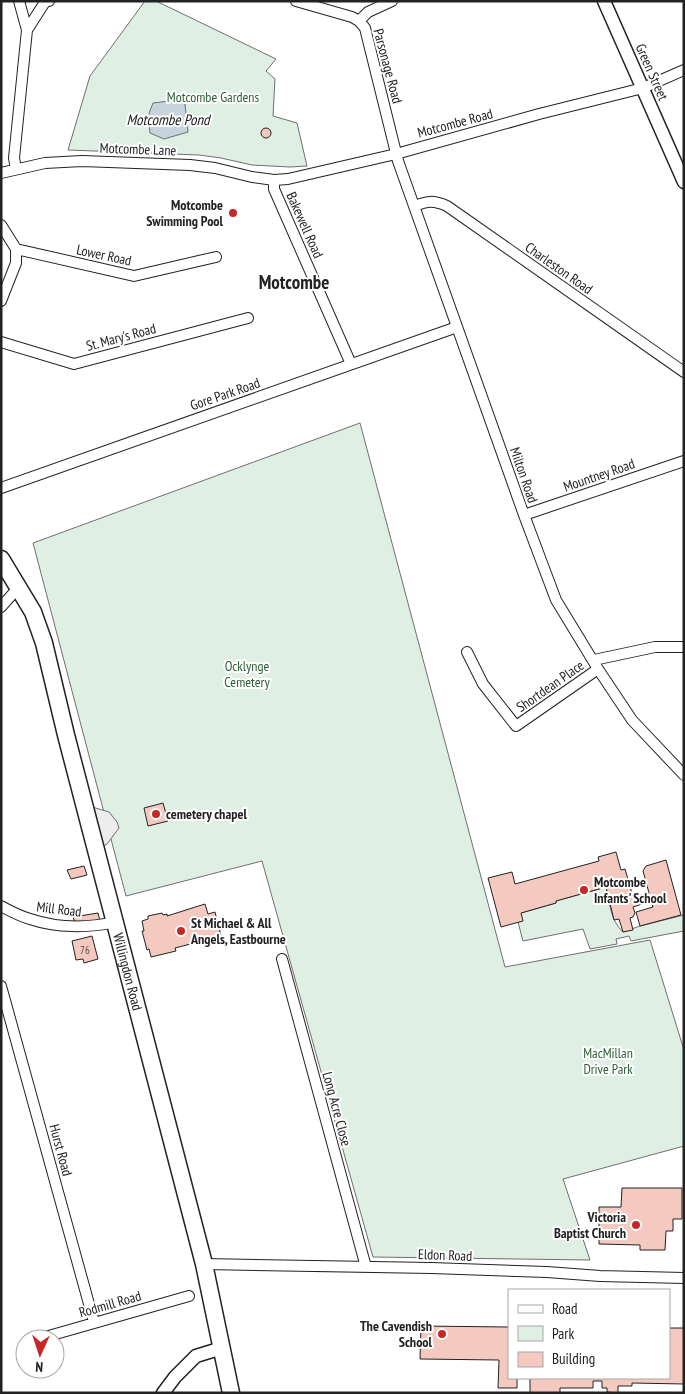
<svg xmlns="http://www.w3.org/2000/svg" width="685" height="1394" font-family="'PT Sans Narrow',sans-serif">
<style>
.green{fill:#e0efe3;stroke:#6f6f6f}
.parking{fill:#ededed;stroke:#6f6f6f}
.water{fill:#c7d3dd;stroke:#6f6f6f}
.building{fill:#f3c9c0;stroke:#222}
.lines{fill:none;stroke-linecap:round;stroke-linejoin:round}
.minor-casing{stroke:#222;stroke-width:12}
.tertiary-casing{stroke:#222;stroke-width:15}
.primary-casing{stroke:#222;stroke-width:19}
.minor{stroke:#fff;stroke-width:10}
.tertiary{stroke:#fff;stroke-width:12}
.primary{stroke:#fff;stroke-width:16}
.poi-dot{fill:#c62828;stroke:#fff;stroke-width:2}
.labels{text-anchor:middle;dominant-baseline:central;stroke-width:4;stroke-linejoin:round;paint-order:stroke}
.number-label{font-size:11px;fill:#564c4a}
.street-label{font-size:14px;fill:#222;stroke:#fff}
.park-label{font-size:14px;fill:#2f5e38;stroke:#fff}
.poi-label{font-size:14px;font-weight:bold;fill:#222;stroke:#fff;text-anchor:end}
.water-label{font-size:15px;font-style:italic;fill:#222;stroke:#fff}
.district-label{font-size:19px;font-weight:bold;fill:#222;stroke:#fff}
</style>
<rect width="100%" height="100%" fill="#fff"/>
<!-- green -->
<path class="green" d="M145,1h11l120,58 -10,12 9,8 -2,37 24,7 10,43 -17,1 -38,-2 -31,-7 -22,-3 -131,-5 22,-74z
M360,423l145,544 145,-27 34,110v96l-121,33 27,81 -217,-3 -111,-396 -136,35 -93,-353z
M606,887c4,16 4,33 17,45l17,-6 44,-11v16l-53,10 -2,-5 -13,3 1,5 -27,5 -7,-20 -60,12 -5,-19 3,-9 35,-10v-2z"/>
<!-- parking -->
<path class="parking" d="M89,806l20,6 8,10 2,6 -12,16 -6,4z"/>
<!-- water -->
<path class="water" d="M177,100l8,4 3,28 -24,7 -14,-6 -2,-17 5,-13z"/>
<!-- building -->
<path class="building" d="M261 133a5 5 0 1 1 10 0a5 5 0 1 1-10 0Z
M163,803l5,18 -20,5 -4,-18z
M616,852l5,18 4,-1 8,28 16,-4 -6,-22 3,-5 20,-6 15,55 -41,11 -4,-14 17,-5 -2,-6 -18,6 2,6 -2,4 -3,1 3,12 -10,2 -4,-13 -5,1 -8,-33 -50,14v2l-35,10 2,8 -22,6 -13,-49 24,-6 3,12 84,-23 -1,-4z
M84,866l3,9 -16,4 -4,-9z
M205,904l3,10 7,-2 6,24 -46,12 1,3 -25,6 -2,-8 -2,1 -5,-19h2l-2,-10 6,-2v-3l14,-3 1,2 4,-1v2z
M98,913l2,8 -25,2 -2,-6z
M92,936l6,23 -14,4 -1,-4 -7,1 -4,-19z
M622,1188h60v31h-9v12h-7l-1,19h-25v-5l-41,-1v-37h22z
M421,1326l88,1v51h8v10h-19l1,-28 -79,-1z
M669,1328h15v56l-52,-1v3h-14v7l-11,-1v-4h-5v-7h-9v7h-33v5h-30v-15h139z"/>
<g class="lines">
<!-- minor casing -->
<g class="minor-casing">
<path id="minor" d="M296,1l56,16 7,4 6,7 33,133 126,354 32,85 42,69 34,51 52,55
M359,21l9,-9 24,-11
M27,30l18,-28 4,-1
M16,169l-2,-11 13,-128 -8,-29
M1,173l44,-10 37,-2 108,4 25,3 37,9 22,3 14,-1 108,-25 143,-40 104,-26 41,-18
M274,180v9l77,175
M414,206c14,-5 19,-6 33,0l237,166
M1,225l15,24v14l-15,38
M16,249l118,27 82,-19
M1,342l73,22 174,-46
M1,488l456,-161
M524,515l160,-54
M1,607l17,-19
M467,652l16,32 33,42 82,-57
M594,660l61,-13h29
M1,906c9,5 19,10 29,13 27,9 58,9 85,3
M282,959l84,308
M1,986l93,336
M204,1264l227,4 116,4 53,4 84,2
M38,1339l151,-43"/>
</g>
<!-- tertiary casing -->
<g class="tertiary-casing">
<path id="tertiary" d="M604,1l80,181
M163,1393l12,-16 21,-21 26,-8"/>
</g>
<!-- primary casing -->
<g class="primary-casing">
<g id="primary">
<path id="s1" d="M1,559l32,53 11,31 22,92 138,529 27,129"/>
</g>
</g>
<!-- minor -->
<use href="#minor" class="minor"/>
<!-- tertiary -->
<use href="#tertiary" class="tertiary"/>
<!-- primary -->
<use href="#primary" class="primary"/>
</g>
<!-- markers -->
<g class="poi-dot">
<circle cx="233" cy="213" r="5"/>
<circle cx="156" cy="814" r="5"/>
<circle cx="584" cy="890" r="5"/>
<circle cx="181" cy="931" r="5"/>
<circle cx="636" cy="1225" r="5"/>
<circle cx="442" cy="1334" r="5"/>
</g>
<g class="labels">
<!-- number labels -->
<g class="number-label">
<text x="85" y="950">76</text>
</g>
<!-- street labels -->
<g class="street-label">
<text transform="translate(388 66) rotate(75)">Parsonage Road</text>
<text transform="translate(652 72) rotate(66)">Green Street</text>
<text transform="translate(455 123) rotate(-15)">Motcombe Road</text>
<text transform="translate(138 149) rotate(2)">Motcombe Lane</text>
<text transform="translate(305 225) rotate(66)">Bakewell Road</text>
<text transform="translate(104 255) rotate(12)">Lower Road</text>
<text transform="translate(559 268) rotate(35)">Charleston Road</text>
<text transform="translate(121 337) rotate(-15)">St. Mary's Road</text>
<text transform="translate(225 394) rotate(-19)">Gore Park Road</text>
<text transform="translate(524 475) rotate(71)">Milton Road</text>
<text transform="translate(599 475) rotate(-19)">Mountney Road</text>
<text transform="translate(550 686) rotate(-35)">Shortdean Place</text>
<text transform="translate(59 909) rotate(7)">Mill Road</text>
<text stroke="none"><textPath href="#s1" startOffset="434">Willingdon Road</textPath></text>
<text transform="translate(337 1109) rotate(75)">Long Acre Close</text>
<text transform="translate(61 1150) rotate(75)">Hurst Road</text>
<text transform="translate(445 1255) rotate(2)">Eldon Road</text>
<text transform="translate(110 1304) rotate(-16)">Rodmill Road</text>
</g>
<!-- park labels -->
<g class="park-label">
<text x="213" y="97">Motcombe Gardens</text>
<text x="247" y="666">Ocklynge<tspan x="247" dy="16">Cemetery</tspan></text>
<text x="608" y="1053">MacMillan<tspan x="608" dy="16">Drive Park</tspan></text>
</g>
<!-- poi labels -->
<g class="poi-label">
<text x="223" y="205">Motcombe<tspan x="223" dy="16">Swimming Pool</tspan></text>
<text x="166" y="814" text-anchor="start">cemetery chapel</text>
<text x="594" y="882" text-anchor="start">Motcombe<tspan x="594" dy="16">Infants' School</tspan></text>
<text x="191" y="923" text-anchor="start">St Michael &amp; All<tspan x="191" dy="16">Angels, Eastbourne</tspan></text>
<text x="626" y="1217">Victoria<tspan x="626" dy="16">Baptist Church</tspan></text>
<text x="432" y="1326">The Cavendish<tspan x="432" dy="16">School</tspan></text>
</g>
<!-- water labels -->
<g class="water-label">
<text x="168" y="119">Motcombe Pond</text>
</g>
<!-- district labels -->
<g class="district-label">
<text x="294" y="282">Motcombe</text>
</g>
</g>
<!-- border -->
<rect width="685" height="1394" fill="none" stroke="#222222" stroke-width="5"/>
<!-- legend -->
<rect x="508" y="1289" width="162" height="90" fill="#ffffff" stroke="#a7a7a7"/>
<rect x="518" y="1305" width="25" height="8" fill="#ffffff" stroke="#a7a7a7"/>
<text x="552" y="1314" font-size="15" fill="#222222">Road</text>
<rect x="518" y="1326" width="25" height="15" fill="#e0efe3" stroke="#a7a7a7"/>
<text x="552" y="1339" font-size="15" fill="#222222">Park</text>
<rect x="518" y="1352" width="25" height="15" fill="#f3c9c0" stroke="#a7a7a7"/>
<text x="552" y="1364" font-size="15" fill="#222222">Building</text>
<!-- north arrow -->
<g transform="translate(40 1354) rotate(183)"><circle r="24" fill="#ffffff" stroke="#a7a7a7"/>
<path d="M0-4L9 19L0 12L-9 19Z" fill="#c62828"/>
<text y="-8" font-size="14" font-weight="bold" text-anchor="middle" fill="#222222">N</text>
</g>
</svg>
